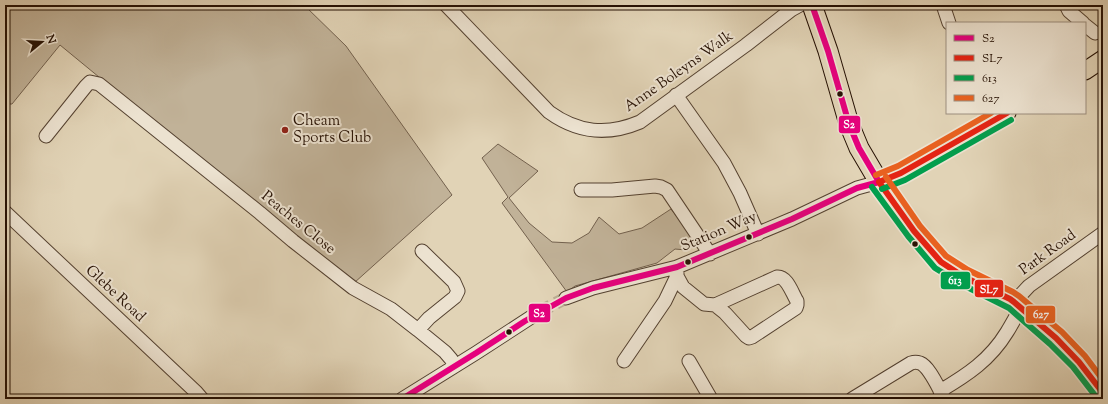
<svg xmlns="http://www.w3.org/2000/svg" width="1108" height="404" font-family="'Sorts Mill Goudy',serif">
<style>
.green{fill:#c1b298;stroke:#73614e}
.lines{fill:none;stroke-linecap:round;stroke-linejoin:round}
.minor-tunnel{stroke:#bbac92;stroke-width:13;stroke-dasharray:13 6;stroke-linecap:butt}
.minor-casing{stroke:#544130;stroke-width:15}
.major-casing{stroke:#251003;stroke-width:19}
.highway-casing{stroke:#251003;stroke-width:21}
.minor{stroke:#ece2d0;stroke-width:13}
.major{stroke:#e1d3b6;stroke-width:17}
.highway{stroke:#e1d3b6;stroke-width:19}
.bus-1-casing{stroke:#ece2d0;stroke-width:9}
.bus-2-casing{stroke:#ece2d0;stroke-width:9}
.bus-3-casing{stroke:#ece2d0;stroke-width:9}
.bus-4-casing{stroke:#ece2d0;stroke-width:9}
.bus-1{stroke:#e5007d;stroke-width:6}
.bus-2{stroke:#e42313;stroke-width:6}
.bus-3{stroke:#029e4d;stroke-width:6}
.bus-4{stroke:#e86120;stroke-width:6}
.bus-dot{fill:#251003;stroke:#ece2d0;stroke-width:1.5}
.poi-dot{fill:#8f2418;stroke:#ece2d0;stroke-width:1.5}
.labels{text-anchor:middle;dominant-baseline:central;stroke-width:4;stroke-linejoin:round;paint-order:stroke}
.street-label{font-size:15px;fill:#251003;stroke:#ece2d0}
.poi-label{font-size:15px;fill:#251003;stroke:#ece2d0;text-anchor:start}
.line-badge{stroke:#ece2d0;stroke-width:1.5}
.badge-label{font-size:11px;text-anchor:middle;font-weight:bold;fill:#fff}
</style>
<rect width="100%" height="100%" fill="#e1d3b6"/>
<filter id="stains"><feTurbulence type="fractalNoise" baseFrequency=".005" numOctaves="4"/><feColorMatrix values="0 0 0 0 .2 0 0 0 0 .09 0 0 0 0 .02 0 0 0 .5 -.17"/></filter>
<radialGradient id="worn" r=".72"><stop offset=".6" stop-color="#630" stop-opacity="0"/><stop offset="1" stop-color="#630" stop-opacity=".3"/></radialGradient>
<!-- green -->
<path class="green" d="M5,5h299l42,41 106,149 -98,88 -221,-178 -73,-60 -48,59h-2l-5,-5z
M498,144l40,27 -29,27 20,25 23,19 20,1 17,-10 10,-16 20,17 23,-6 29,-19 24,31 -9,10 -11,-1 -18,14 -82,23 -8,6 -65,-89 6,-6 -26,-39z"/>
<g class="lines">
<!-- minor-tunnel -->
<path class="minor-tunnel" d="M539,312l27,-14"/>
<!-- minor casing -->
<g class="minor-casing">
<path id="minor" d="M446,5l103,107c29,21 58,24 91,10l106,-77 45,-35 9,-5
M943,5l6,18
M1066,5l3,6 14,12
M1085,25l10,8
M676,95l48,68 16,30 18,41
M46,136l40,-50 4,-4 9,2 161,129 33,28 60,47 38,21 27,21 27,22 6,7 4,7
M581,190h31l43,-4 6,1 6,3 43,64
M5,212l191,180 6,7
M677,267v9l6,11 21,17 11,1 10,8 21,23 3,2 3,-1 44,-29 1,-3v-4c-5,-8 -10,-25 -20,-24l-62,28
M566,298l27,-10 84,-21 115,-48 65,-31 22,-6
M1014,302l15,-16 74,-53
M418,330l11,-12 26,-21 3,-6 -4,-9 -32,-31
M624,361l41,-60 12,-25
M689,361l22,38
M940,391c27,-16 50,-31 67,-59 5,-8 9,-16 14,-24
M402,399l74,-46 63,-41
M852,399l59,-36c3,-1 6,-1 9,0 10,4 19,27 25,36"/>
</g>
<!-- major casing -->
<g class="major-casing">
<path id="major" d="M1085,71l18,-12
M879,182l22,-9 106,-60"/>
</g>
<!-- highway casing -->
<g class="highway-casing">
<path id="highway" d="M812,5l16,46 21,73 10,24 20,34 35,49 20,24 7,7 23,15 46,22 25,21 21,18 23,24 24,31"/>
</g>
<!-- minor -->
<use href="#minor" class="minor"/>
<!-- major -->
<use href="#major" class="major"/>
<!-- highway -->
<use href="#highway" class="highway"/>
<!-- bus-1 casing -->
<g class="bus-1-casing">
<path id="bus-1" d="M812,5l16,46 21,73 10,24 20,34
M402,399l74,-46 49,-32 41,-23 27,-10 84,-21 115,-48 65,-31 22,-6"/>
</g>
<!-- bus-2 casing -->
<g class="bus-2-casing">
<path id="bus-2" d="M879,182l35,49 27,31 23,15 46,22 4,3 42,36 23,24 24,31
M879,182l22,-9 106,-60"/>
</g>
<!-- bus-3 casing -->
<g class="bus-3-casing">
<path id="bus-3" d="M872,187l36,49 27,32 26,16 48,24 41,36 23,23 24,31
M882,189l23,-9 106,-60"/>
</g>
<!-- bus-4 casing -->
<g class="bus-4-casing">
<path id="bus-4" d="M876,175l22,-9 93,-53
M886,177l34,49 26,30 22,14 45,22 6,4 43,36 23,24 18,24"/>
</g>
<!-- bus-1 -->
<use href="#bus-1" class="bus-1"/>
<!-- bus-2 -->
<use href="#bus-2" class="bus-2"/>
<!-- bus-3 -->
<use href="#bus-3" class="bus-3"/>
<!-- bus-4 -->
<use href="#bus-4" class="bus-4"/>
</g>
<!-- markers -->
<g class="bus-dot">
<circle cx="840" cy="94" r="3.5"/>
<circle cx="749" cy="237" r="3.5"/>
<circle cx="915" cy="244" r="3.5"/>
<circle cx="688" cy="262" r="3.5"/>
<circle cx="509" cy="332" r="3.5"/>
</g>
<circle class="poi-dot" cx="285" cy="130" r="4"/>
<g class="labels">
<!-- street labels -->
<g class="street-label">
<text transform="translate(679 72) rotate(-35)">Anne Boleyns Walk</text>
<text transform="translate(298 223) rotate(39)">Peaches Close</text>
<text transform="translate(719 232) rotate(-23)">Station Way</text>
<text transform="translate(1048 253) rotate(-36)">Park Road</text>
<text transform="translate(115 294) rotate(43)">Glebe Road</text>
</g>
<!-- poi labels -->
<g class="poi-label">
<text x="293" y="121">Cheam<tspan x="293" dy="17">Sports Club</tspan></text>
</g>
</g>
<g class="line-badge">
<rect x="838" y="115" width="23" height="19" rx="4" fill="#e5007d"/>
<rect x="940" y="271" width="31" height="19" rx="4" fill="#029e4d"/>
<rect x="974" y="279" width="30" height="19" rx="4" fill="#e42313"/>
<rect x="528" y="303" width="23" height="20" rx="4" fill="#e5007d"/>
<rect x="1025" y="305" width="31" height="19" rx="4" fill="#e86120"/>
</g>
<g class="badge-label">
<text x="849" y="128">S2</text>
<text x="955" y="284">613</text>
<text x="989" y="293">SL7</text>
<text x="539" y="317">S2</text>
<text x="1041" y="318">627</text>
</g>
<!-- margin -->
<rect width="1108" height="404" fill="none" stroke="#e1d3b6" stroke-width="20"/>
<rect x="6" y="6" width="1096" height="392" fill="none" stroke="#251003" stroke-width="2"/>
<rect x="10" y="10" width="1088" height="384" fill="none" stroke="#251003"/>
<!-- legend -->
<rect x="946" y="22" width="140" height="92" fill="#ece2d0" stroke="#9c8e7e"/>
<rect x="954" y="35" width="20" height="6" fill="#e5007d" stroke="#9c8e7e"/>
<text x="982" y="42" font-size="12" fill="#251003">S2</text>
<rect x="954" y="55" width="20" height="6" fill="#e42313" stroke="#9c8e7e"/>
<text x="982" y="62" font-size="12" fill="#251003">SL7</text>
<rect x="954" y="75" width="20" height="6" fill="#029e4d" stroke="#9c8e7e"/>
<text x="982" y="82" font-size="12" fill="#251003">613</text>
<rect x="954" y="95" width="20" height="6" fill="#e86120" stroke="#9c8e7e"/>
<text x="982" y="102" font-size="12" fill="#251003">627</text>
<!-- north arrow -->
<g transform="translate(42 42) rotate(72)" stroke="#ece2d0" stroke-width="3" paint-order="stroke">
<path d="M0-3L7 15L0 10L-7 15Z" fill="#251003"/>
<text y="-6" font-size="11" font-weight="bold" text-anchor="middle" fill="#251003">N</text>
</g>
<rect width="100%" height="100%" filter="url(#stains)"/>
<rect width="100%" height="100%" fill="url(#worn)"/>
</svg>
